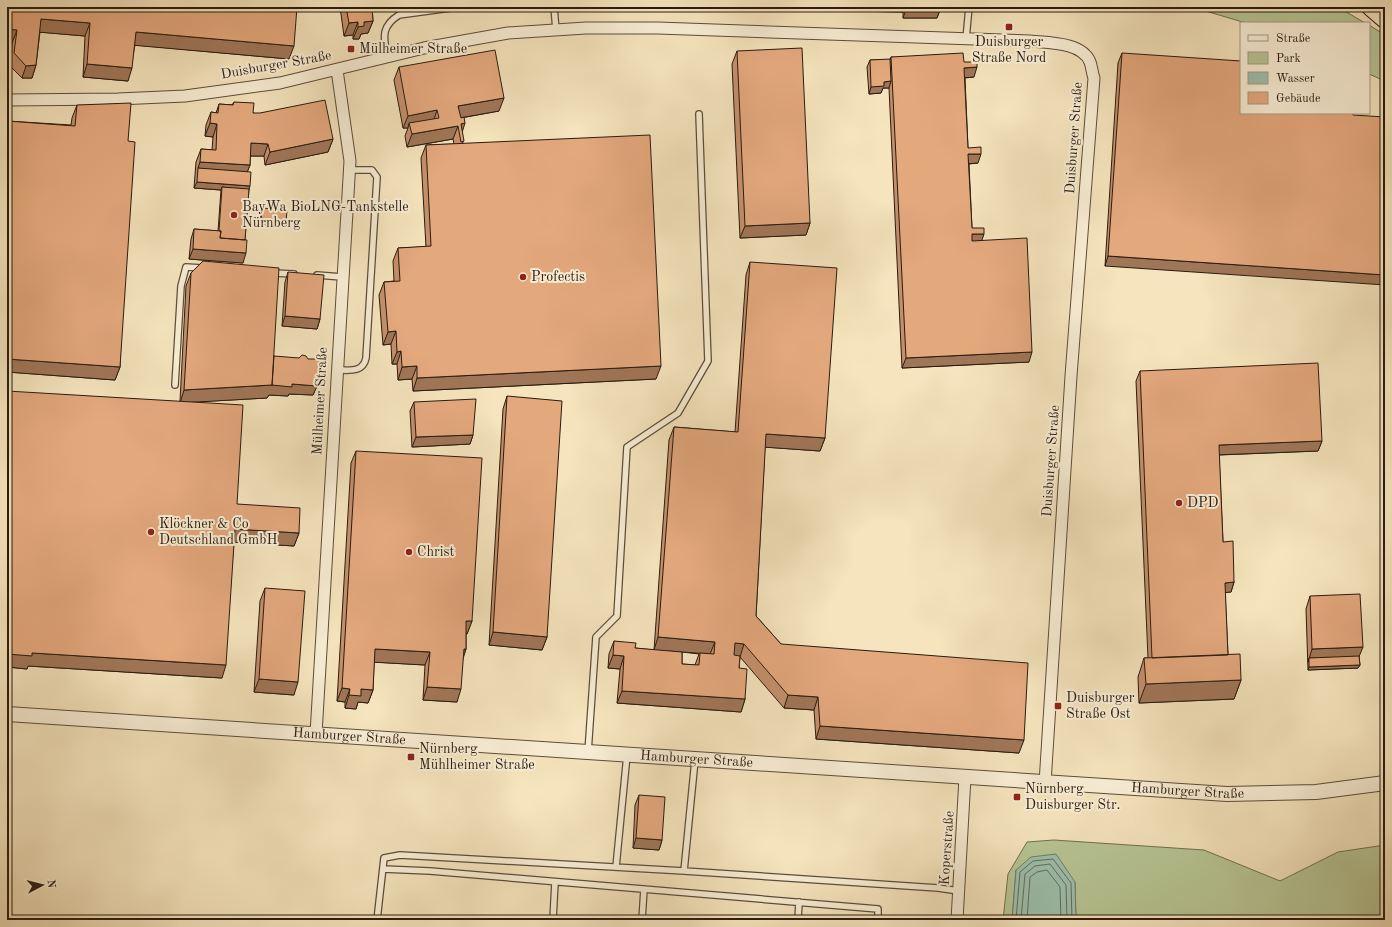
<svg xmlns="http://www.w3.org/2000/svg" width="1392" height="927" font-family="'Old Standard TT',serif">
<style>
.green{fill:#b7c594;stroke:#707052}
.water{fill:#9dbfac;stroke:#6f7d6d}
.lines{fill:none;stroke-linecap:round;stroke-linejoin:round}
.shore{stroke:#636d5e;stroke-width:1}
.service-casing{stroke:#5c4d3a;stroke-width:8}
.minor-casing{stroke:#5c4d3a;stroke-width:13}
.tertiary-casing{stroke:#5c4d3a;stroke-width:16}
.trunk-casing{stroke:#291b0f;stroke-width:20}
.service{stroke:#f8edd4;stroke-width:5.5}
.minor{stroke:#f8edd4;stroke-width:11}
.tertiary{stroke:#f8edd4;stroke-width:14}
.trunk{stroke:#f5e4bd;stroke-width:18}
.wall{fill:#c4906c;stroke:#291b0f;fill-rule:evenodd}
.shaded-wall{fill:#a07658;stroke:#291b0f}
.building{fill:#e4a87d;stroke:#291b0f}
.poi-dot{fill:#8f2418;stroke:#f8edd4;stroke-width:1.5}
.labels{text-anchor:middle;dominant-baseline:central;stroke-width:4;stroke-linejoin:round;paint-order:stroke}
.poi-label{font-size:14px;fill:#291b0f;stroke:#f8edd4;text-anchor:start}
.street-label{font-size:14px;fill:#291b0f;stroke:#f8edd4}
</style>
<rect width="100%" height="100%" fill="#f5e4bd"/>
<filter id="stains"><feTurbulence type="fractalNoise" baseFrequency=".005" numOctaves="4"/><feColorMatrix values="0 0 0 0 .2 0 0 0 0 .09 0 0 0 0 .02 0 0 0 .5 -.17"/></filter>
<radialGradient id="worn" r=".72"><stop offset=".6" stop-color="#630" stop-opacity="0"/><stop offset="1" stop-color="#630" stop-opacity=".3"/></radialGradient>
<!-- green -->
<path class="green" d="M1192,7h146l27,16h-119z
M1369,25l16,10v46l-16,-7z
M1054,840l150,10 76,31 58,-29 47,-7v75h-309l-1,-38 -59,-12 -4,50h-9l5,-46 19,-32z"/>
<!-- water -->
<path class="water" d="M1056,854l19,28 1,38h-64l4,-50 15,-13z"/>
<g class="lines">
<!-- shore -->
<path class="shore" d="M1016,920l4,-48 13,-11 20,-2 18,24 1,37
M1021,920l4,-46 10,-8 15,-2 16,21 1,35
M1027,920l3,-43 7,-5 10,-2 13,17 1,33"/>
<!-- service casing -->
<g class="service-casing">
<path id="service" d="M554,7l2,23
M966,39l3,-32
M387,57c-3,-19 -7,-30 12,-42l59,-8
M273,273l21,1
M317,275l25,2
M337,370c12,0 26,3 29,-12l11,-181 -5,-7h-23
M175,385l6,-99 5,-19 16,1
M588,752l8,-115 21,-21 10,-169 51,-34 30,-52 -9,-247
M616,867l11,-112
M383,869l47,2 448,38v11
M684,871l11,-111
M377,920l7,-62 16,-3 284,16 254,17 21,3
M553,920l2,-38
M642,920l2,-31
M798,920l1,-18"/>
</g>
<!-- minor casing -->
<g class="minor-casing">
<path id="minor" d="M7,100l111,-1 67,-3 95,-13 144,-35 84,-15 78,-5h72l372,13c18,2 52,1 60,21 2,5 2,11 4,16l-23,298 -26,407
M316,734l34,-573 -13,-91
M957,920l8,-143"/>
</g>
<!-- tertiary casing -->
<g class="tertiary-casing">
<g id="tertiary">
<path id="s1" d="M7,714l1220,80 89,-2 69,-9"/>
</g>
</g>
<!-- trunk casing -->
<g class="trunk-casing">
<path id="trunk" d="M1371,7l14,12"/>
</g>
<!-- service -->
<use href="#service" class="service"/>
<!-- minor -->
<use href="#minor" class="minor"/>
<!-- tertiary -->
<use href="#tertiary" class="tertiary"/>
<!-- trunk -->
<use href="#trunk" class="trunk"/>
</g>
<!-- wall -->
<path class="wall" d="M7,7l282,52 -154,-14 -7,36 -45,-4 2,-41 -45,-4 -4,33 -4,13h-10l-12,-12 2,-23z
M340,7h32l1,14 -5,12 -7,1 -2,5h-6v-4l-9,1z
M847,7h94l-4,11h-34v-6l-56,-1z
M737,51l73,172 -4,12 -66,3 -8,-174z
M1122,53l119,60 112,2 -248,151 13,-203z
M891,57l73,5 10,15 -9,1 3,70 10,15 -9,1 3,64 10,13 47,121 -127,6 -13,-280h-6l-2,5 -12,1 -2,-27 3,-7h20z
M399,67l100,44 -38,7 2,26 193,235 -243,12 -1,-12 -14,1 -1,-16h-5l-1,-20 -8,1 -4,-50 5,-13 10,-1 -1,-20 5,-13 28,-1 -5,-89 5,-13 28,-1 -1,-5 -46,8 -2,-11 3,-8h-5l-9,-48z
M234,102l19,11 80,26 -5,13 -63,13 -1,-9h-14v9l-3,7 2,17 -6,74 -54,-4 2,-20 3,-10 24,2 3,-41 -27,-2 2,-26 5,-13 11,1 1,-13 -8,-1 1,-11 5,-13 5,1 3,-9 13,1z
M77,105l51,36 -8,226 -5,13 -108,-8v-251l64,4 1,-7z
M262,208l23,18 -25,-1 1,-14z
M750,262l75,176 -5,13 -55,-4 -9,169 25,28 238,109 -203,-14 -2,-29 -30,-2 -44,-51 -1,11 6,31 -4,13 -124,-9 3,-34 -12,-1 1,-14 5,-13 21,7 19,2 15,-210 5,-13 61,5 11,-157zM682,652l17,2 -4,11 -13,-1z
M288,272l32,47 -3,10 -35,-3 3,-44z
M191,273l83,83 43,30 -4,9 -24,-1 -1,2 -19,-1 -2,3 -75,4 45,102 62,29 -5,13 -60,-4 -12,136 -194,-12 -1,3 -20,-2 173,-266 6,-115z
M1140,371l182,70 -4,10 -99,4 4,87 11,40 -3,10h-6l3,63 13,25 -7,19 -95,4 -1,-26 6,-19h4l-12,-277z
M507,396l40,241 -5,13 -53,-5 14,-236z
M414,402l59,33 -3,9 -58,3 -2,-36z
M356,451l116,170 -5,13h-1v15l-3,8 -6,45 -34,-2 2,-35 -51,-3 -1,28 -5,13 -10,-1 -2,7 -11,-1v-6l-8,-1 14,-238z
M1385,564v25h-2z
M265,588l29,107 -40,-3 6,-91z
M1310,596l49,60 1,9 -2,3 -50,2 -2,-61z
M639,795l23,45 -3,10 -26,-2 2,-43z"/>
<!-- shaded-wall -->
<path class="shaded-wall" d="M568,7h16l-1,2h-15z
M849,7h56l-2,5 -56,-1z
M907,7h34l-4,11h-34z
M41,19l49,4 -5,13 -48,-4z
M373,21l-5,12 -7,1 -2,5h-6l5,-12 6,-5z
M358,22l-5,13 -9,1 5,-13z
M7,29l10,1 -5,13h-5z
M136,32l158,14 -5,13 -158,-14z
M87,64l45,4 -4,13 -45,-4z
M36,65l-4,13h-10l4,-12z
M977,67l-3,10 -13,1 3,-10z
M891,81l-2,7h-6l-2,5 -12,1 2,-7 13,-5z
M504,98l-5,13 -45,8 4,-13z
M437,110l-4,13h-24l-1,5h-5l5,-12z
M210,123l7,1 -4,13 -8,-1z
M465,123l-4,13v-12z
M458,126l-5,13 -46,8 5,-13z
M333,139l-5,13 -63,13 5,-13z
M251,143l17,1 -4,12h-17z
M968,154h13l-3,9 -13,1z
M200,162l50,3 -5,13 -47,-10z
M197,182l53,4 -2,6 -26,-5 -1,3 -27,-2z
M261,221l25,2 -1,3 -25,-1z
M810,223l-4,12 -66,3 5,-12z
M972,234h12l-3,9 -12,1z
M193,249l53,4 -3,10 -54,-4z
M1108,256l277,19v10l-280,-19z
M285,316l35,3 -3,10 -35,-3z
M396,331l-5,13 -8,1 5,-13z
M401,351l-4,13h-5l5,-12z
M1032,352l-3,10 -127,6 4,-10z
M7,359l113,8 -5,13 -108,-8z
M417,366l-5,13 -14,1 4,-13z
M661,366l-5,13 -243,12 4,-13z
M292,384l25,2 -4,9 -24,-1 -1,2 -19,-1 -2,3 -87,5 4,-13z
M766,434l59,4 -5,13 -58,-4z
M473,435l-3,9 -58,3 4,-10z
M1322,441l-4,10 -103,4 4,-10z
M235,529l64,4 -5,13 -64,-4z
M1234,582l-3,10 -10,1 4,-10z
M466,621h6l-5,13 -5,-1z
M493,632l54,5 -5,13 -53,-5z
M658,637l57,5 -5,12 -56,-4z
M735,643l9,1 -4,13 -9,-1z
M1363,647l-5,12 -49,-1 -1,4 4,-13z
M375,649l55,3 -5,13 -55,-3z
M464,649h2l-4,13z
M32,653l194,12 -4,13 -194,-12 -1,3 -20,-2v-13z
M613,655l11,1 -4,13 -12,-1z
M1360,665l-2,3 -50,2 1,-3z
M259,679l39,3 -4,13 -40,-3z
M1241,680l-7,19 -95,4 7,-19z
M427,687l34,2 -4,13 -34,-2z
M342,688l8,1 -5,13 -8,-1z
M361,689l12,1 -5,13 -10,-1 -2,7 -11,-1 4,-13z
M622,691l123,8 -4,13 -124,-9z
M788,695l30,2 -4,13 -30,-2z
M820,726l204,14 -5,13 -203,-14z
M636,838l26,2 -3,10 -26,-2z"/>
<!-- building -->
<path class="building" d="M7,7h290l-3,39 -158,-14 -4,36 -45,-4 3,-41 -49,-4 -5,46 -10,1 -12,-13 3,-23 -10,-1z
M346,7h26l1,14 -9,1v4l-6,1v-5l-9,1z
M802,48l8,175 -65,3 -8,-175z
M495,50l9,48 -46,8 3,12 3,-1 1,6 -4,1 3,17 -3,1 -3,-16 -46,8 -3,-11 30,-5 -2,-8 -29,6 -9,-49z
M963,53l1,9h13v5l-13,1 4,80 13,-1v7h-13l4,74h12v6h-12v7l55,-3 5,114 -126,6 -15,-301z
M1122,53l119,8v52h112v2l32,2v158l-277,-19z
M890,59l1,22 -7,1v4l-13,1 -1,-27z
M325,100l8,39 -63,13 -2,-8 -17,-1 -1,22 -50,-3 1,-13 15,1 1,-26 -7,-1 1,-11 7,1 1,-9 14,1 1,-3 20,1 -1,10h7z
M131,103l-3,38 7,1 -15,225 -113,-8v-238l68,5 2,-21z
M650,135l11,231 -244,12v-12l-15,1 -1,-16 -4,1 -1,-21 -8,1 -4,-50 16,-1 -2,-33 33,-2 -5,-101z
M198,168l53,4 -1,14 -53,-4z
M222,187l27,2 -4,51 -25,-2 1,-7h-2z
M262,208l25,2 -1,13 -25,-2z
M194,229l27,2 -1,7 27,2 -1,13 -53,-4z
M203,261l76,7 -7,117 -88,5 7,-117z
M750,262l87,6 -12,170 -59,-4 -10,182 25,28 247,19 -4,77 -204,-14 -2,-29 -30,-2 -44,-51 -9,-1 -1,12 6,1 -1,12 8,1 -2,30 -123,-8 2,-35 -11,-1 1,-14 22,2 -1,5 47,4v12l17,1 1,-12 14,1 1,-12 -57,-5 16,-210 64,5z
M288,272l36,3 -4,44 -35,-3z
M302,355l4,1 2,3h11l-2,27 -25,-2v3l-20,-2 2,-29 25,2z
M1318,363l4,78 -103,4 4,97 10,-1 1,41 -9,1 3,72 -76,3 -12,-287z
M7,391l236,14 -6,99 63,4 -1,25 -64,-4 -9,136 -194,-12v3l-25,-2z
M507,396l55,5 -15,236 -54,-5z
M476,399l-3,36 -57,2 -2,-35z
M356,451l126,7 -10,163h-6v28h-2l-3,40 -34,-2 3,-35 -55,-3 -2,41 -12,-1v7l-12,-1 1,-6 -8,-1z
M265,588l40,3 -7,91 -39,-3z
M1360,594l3,53 -51,2 -2,-53z
M1240,654l1,26 -95,4 -2,-26z
M1359,656l1,9 -51,2v-9z
M639,795l26,2 -3,43 -26,-2z"/>
<!-- markers -->
<g class="poi-dot">
<rect x="1005" y="23" width="8" height="8" rx="2"/>
<rect x="347" y="45" width="8" height="8" rx="2"/>
<circle cx="234" cy="215" r="4"/>
<circle cx="523" cy="277" r="4"/>
<circle cx="1179" cy="503" r="4"/>
<circle cx="151" cy="532" r="4"/>
<circle cx="409" cy="552" r="4"/>
<rect x="1054" y="702" width="8" height="8" rx="2"/>
<rect x="407" y="753" width="8" height="8" rx="2"/>
<rect x="1013" y="793" width="8" height="8" rx="2"/>
</g>
<g class="labels">
<!-- poi labels -->
<g class="poi-label">
<text x="1009" y="42" text-anchor="middle">Duisburger<tspan x="1009" dy="16">Straße Nord</tspan></text>
<text x="359" y="49">Mülheimer Straße</text>
<text x="242" y="207">BayWa BioLNG-Tankstelle<tspan x="242" dy="16">Nürnberg</tspan></text>
<text x="531" y="277">Profectis</text>
<text x="1187" y="503">DPD</text>
<text x="159" y="524">Klöckner &amp; Co<tspan x="159" dy="16">Deutschland GmbH</tspan></text>
<text x="417" y="552">Christ</text>
<text x="1066" y="698">Duisburger<tspan x="1066" dy="16">Straße Ost</tspan></text>
<text x="419" y="749">Nürnberg<tspan x="419" dy="16">Mühlheimer Straße</tspan></text>
<text x="1025" y="789">Nürnberg<tspan x="1025" dy="16">Duisburger Str.</tspan></text>
</g>
<!-- street labels -->
<g class="street-label">
<text transform="translate(276 65) rotate(-10)">Duisburger Straße</text>
<text transform="translate(1074 138) rotate(-86)">Duisburger Straße</text>
<text transform="translate(320 401) rotate(-87)">Mülheimer Straße</text>
<text transform="translate(1051 461) rotate(-86)">Duisburger Straße</text>
<text stroke="none"><textPath href="#s1" startOffset="343">Hamburger Straße</textPath></text>
<text stroke="none"><textPath href="#s1" startOffset="691">Hamburger Straße</textPath></text>
<text stroke="none"><textPath href="#s1" startOffset="1183">Hamburger Straße</textPath></text>
<text transform="translate(947 848) rotate(-86)">Koperstraße</text>
</g>
</g>
<!-- margin -->
<rect width="1392" height="927" fill="none" stroke="#f5e4bd" stroke-width="24"/>
<rect x="8" y="8" width="1376" height="911" fill="none" stroke="#291b0f" stroke-width="2"/>
<rect x="12" y="12" width="1368" height="903" fill="none" stroke="#291b0f"/>
<!-- legend -->
<rect x="1240" y="22" width="130" height="92" fill="#f8edd4" stroke="#a59985"/>
<rect x="1248" y="35" width="20" height="6" fill="#f8edd4" stroke="#a59985"/>
<text x="1276" y="42" font-size="12" fill="#291b0f">Straße</text>
<rect x="1248" y="52" width="20" height="12" fill="#b7c594" stroke="#a59985"/>
<text x="1276" y="62" font-size="12" fill="#291b0f">Park</text>
<rect x="1248" y="72" width="20" height="12" fill="#9dbfac" stroke="#a59985"/>
<text x="1276" y="82" font-size="12" fill="#291b0f">Wasser</text>
<rect x="1248" y="92" width="20" height="12" fill="#e4a87d" stroke="#a59985"/>
<text x="1276" y="102" font-size="12" fill="#291b0f">Gebäude</text>
<!-- north arrow -->
<g transform="translate(42 885) rotate(83)" stroke="#f8edd4" stroke-width="3" paint-order="stroke">
<path d="M0-3L7 15L0 10L-7 15Z" fill="#291b0f"/>
<text y="-6" font-size="11" font-weight="bold" text-anchor="middle" fill="#291b0f">N</text>
</g>
<rect width="100%" height="100%" filter="url(#stains)"/>
<rect width="100%" height="100%" fill="url(#worn)"/>
</svg>
